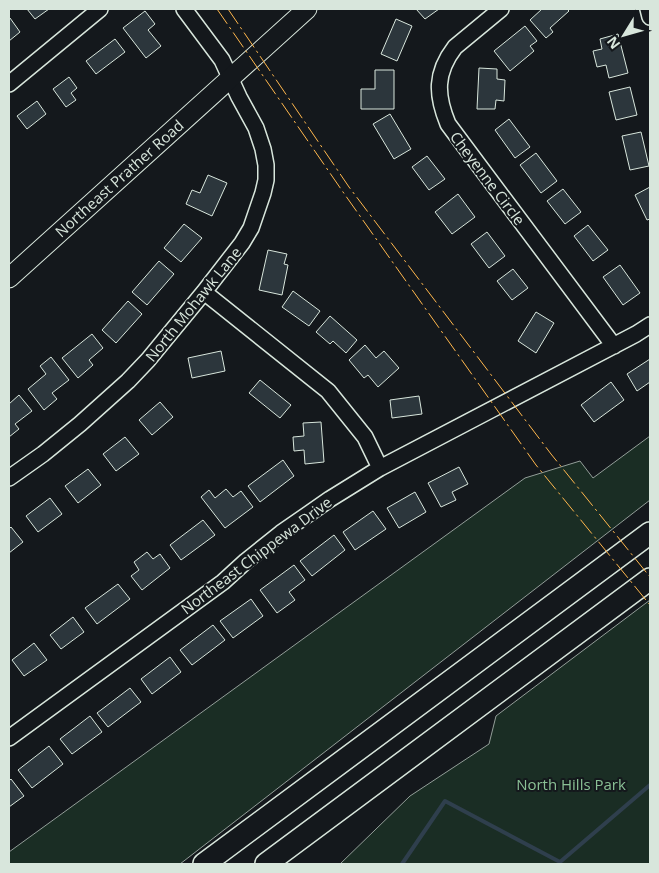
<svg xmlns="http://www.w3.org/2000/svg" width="659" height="873" font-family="'Open Sans',sans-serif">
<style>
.green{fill:#1a2d24;stroke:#939e99}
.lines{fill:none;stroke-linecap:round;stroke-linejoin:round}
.stream{stroke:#2f3f4d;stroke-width:4}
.building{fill:#2c363c;stroke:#d8e6dc}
.minor-casing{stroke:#d8e6dc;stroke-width:18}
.major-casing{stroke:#d8e6dc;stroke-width:21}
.highway-casing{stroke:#d8e6dc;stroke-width:24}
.minor{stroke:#14181c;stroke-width:15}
.major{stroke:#14181c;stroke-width:19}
.highway{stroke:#14181c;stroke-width:21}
.power{stroke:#ffb74d;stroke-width:1;stroke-dasharray:18 4 2.5 4;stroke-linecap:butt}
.labels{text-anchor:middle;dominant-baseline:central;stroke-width:4;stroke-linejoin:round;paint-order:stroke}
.street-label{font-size:15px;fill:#d8e6dc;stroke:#14181c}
.park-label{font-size:15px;fill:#8ac095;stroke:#14181c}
</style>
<rect width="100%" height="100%" fill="#14181c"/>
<!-- green -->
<path class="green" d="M650,436v64l-470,364h-171v-12l516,-374 55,-17 13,17z
M650,600v264h-310l70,-68 79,-52 7,-28z"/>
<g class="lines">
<!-- stream -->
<path class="stream" d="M402,864l43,-63 115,61 90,-77"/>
</g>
<!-- building -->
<path class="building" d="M27,9h22l-14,10z
M416,9h23l-14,10z
M542,9h25l2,2 -19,17 3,4 -7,6 -16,-18z
M145,11l10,13 -7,6 13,16 -15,12 -23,-30z
M10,18l10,14 -11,9v-22z
M396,19l16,7 -15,35 -16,-7z
M525,26l12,15 -7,5 4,5 -24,20 -16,-20z
M618,34l10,39 -19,5 -3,-13 -9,2 -4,-16 9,-2 -2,-10z
M115,39l10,13 -29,22 -10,-13z
M479,68l18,1v10l8,1 -1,21 -8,-1 -1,9h-18z
M375,70h19v39h-33v-20h14z
M69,77l8,11 -6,5 5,7 -10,7 -13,-18z
M630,87l7,28 -21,5 -7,-28z
M37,101l9,13 -19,15 -10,-13z
M390,114l21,35 -17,10 -21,-35z
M509,119l21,28 -15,11 -20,-28z
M641,132l8,34 -19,4 -8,-34z
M536,153l21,28 -16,12 -21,-28z
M427,156l18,23 -16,11 -17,-23z
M208,175l19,8 -15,33 -26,-12 6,-14 8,3z
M650,187v32l-3,1 -12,-25z
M563,189l18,23 -16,12 -18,-23z
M458,194l17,23 -23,17 -17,-22z
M184,224l18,14 -21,24 -17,-14z
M588,225l20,25 -15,11 -19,-25z
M487,232l18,24 -16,12 -18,-24z
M268,250l19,4 -3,10 4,1 -6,30 -23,-5z
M159,261l15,13 -27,31 -15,-13z
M620,265l20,28 -17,12 -20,-28z
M513,269l15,19 -16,12 -15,-19z
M293,291l27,20 -11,15 -27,-19z
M128,301l14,13 -26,29 -14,-13z
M536,312l18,11 -18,30 -18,-12z
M330,316l27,24 -11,13 -13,-12 -3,3 -14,-12z
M92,334l11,14 -14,12 4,5 -15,13 -16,-20z
M365,345l11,13 8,-7 15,17 -21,19 -10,-12 -4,3 -15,-18z
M221,351l4,20 -33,7 -4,-20z
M51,357l18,23 -17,13 5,6 -13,11 -16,-21 18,-15 -6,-8z
M650,359v23l-13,9 -10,-17z
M260,380l31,25 -11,13 -31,-25z
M611,382l13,18 -30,22 -13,-17z
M19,395l13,16 -17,13 4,5 -10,8v-33z
M419,396l3,18 -30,4 -2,-18z
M160,402l13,15 -21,18 -13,-15z
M321,422l3,40 -19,2 -1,-14 -10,1 -1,-14 11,-1 -1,-13z
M125,437l14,17 -23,17 -13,-17z
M283,460l11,16 -34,26 -12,-16z
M459,467l9,17 -16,8 4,8 -15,7 -13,-24z
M88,469l13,16 -23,18 -13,-17z
M226,489l7,8 8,-6 12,16 -28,21 -24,-31 8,-7 6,8z
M415,492l11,20 -27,16 -12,-20z
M50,498l12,16 -24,18 -12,-16z
M373,511l13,18 -31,21 -12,-18z
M203,520l12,15 -34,25 -11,-15z
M11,527l12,15 -14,11v-24z
M334,535l11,15 -33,26 -12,-15z
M147,552l6,7 7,-5 10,14 -28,22 -11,-14 8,-6 -5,-8z
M294,565l11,15 -16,12 6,8 -18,13 -17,-23z
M118,584l12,15 -33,25 -12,-16z
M251,599l12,17 -30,22 -13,-17z
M73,617l11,15 -23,17 -11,-14z
M213,625l12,15 -33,25 -12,-15z
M34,643l13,17 -23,16 -12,-16z
M170,657l11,15 -29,22 -11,-15z
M130,688l11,14 -33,25 -11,-14z
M90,716l12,16 -30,22 -12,-15z
M49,746l14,18 -31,24 -14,-18z
M11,779l13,17 -15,11v-26z"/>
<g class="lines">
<!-- minor casing -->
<g class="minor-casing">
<path id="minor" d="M501,9l-46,38c-20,26 -19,48 -7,77l166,222
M648,9l2,8
M9,84l91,-75
M204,292l124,99 37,46 15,31
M9,478l34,-24 37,-30 48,-43 20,-21 56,-68 38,-49 9,-15 12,-35 3,-13v-15l-3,-16 -7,-21 -17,-31 -17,-37 -38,-51
M9,738l214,-156 23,-21 35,-28 49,-34 50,-31 256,-134 14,-9"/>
</g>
<!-- major casing -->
<g class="major-casing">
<path id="major" d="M9,278l298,-269"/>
</g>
<!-- highway casing -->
<g class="highway-casing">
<path id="highway" d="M204,864l446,-331
M266,864l384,-285"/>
</g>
<!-- minor -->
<use href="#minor" class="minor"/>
<!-- major -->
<use href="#major" class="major"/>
<!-- highway -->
<use href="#highway" class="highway"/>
<!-- power -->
<path class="power" d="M217,9l126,183 193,273 114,140
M228,9l121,178 202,267 99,123"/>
</g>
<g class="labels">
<!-- street labels -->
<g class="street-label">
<text transform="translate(119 178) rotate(-42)">Northeast Prather Road</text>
<text transform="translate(488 178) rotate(53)">Cheyenne Circle</text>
<text transform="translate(193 304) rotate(-51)">North Mohawk Lane</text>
<text transform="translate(256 555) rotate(-37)">Northeast Chippewa Drive</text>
</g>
<!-- park labels -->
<g class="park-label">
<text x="571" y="784">North Hills Park</text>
</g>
</g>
<!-- border -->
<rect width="659" height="873" fill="none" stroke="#d8e6dc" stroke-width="20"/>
<!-- north arrow -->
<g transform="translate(624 35) rotate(233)" stroke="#14181c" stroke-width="4" paint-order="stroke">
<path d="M0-4L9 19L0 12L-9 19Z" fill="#d8e6dc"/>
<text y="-8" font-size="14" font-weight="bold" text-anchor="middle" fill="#d8e6dc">N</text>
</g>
</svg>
